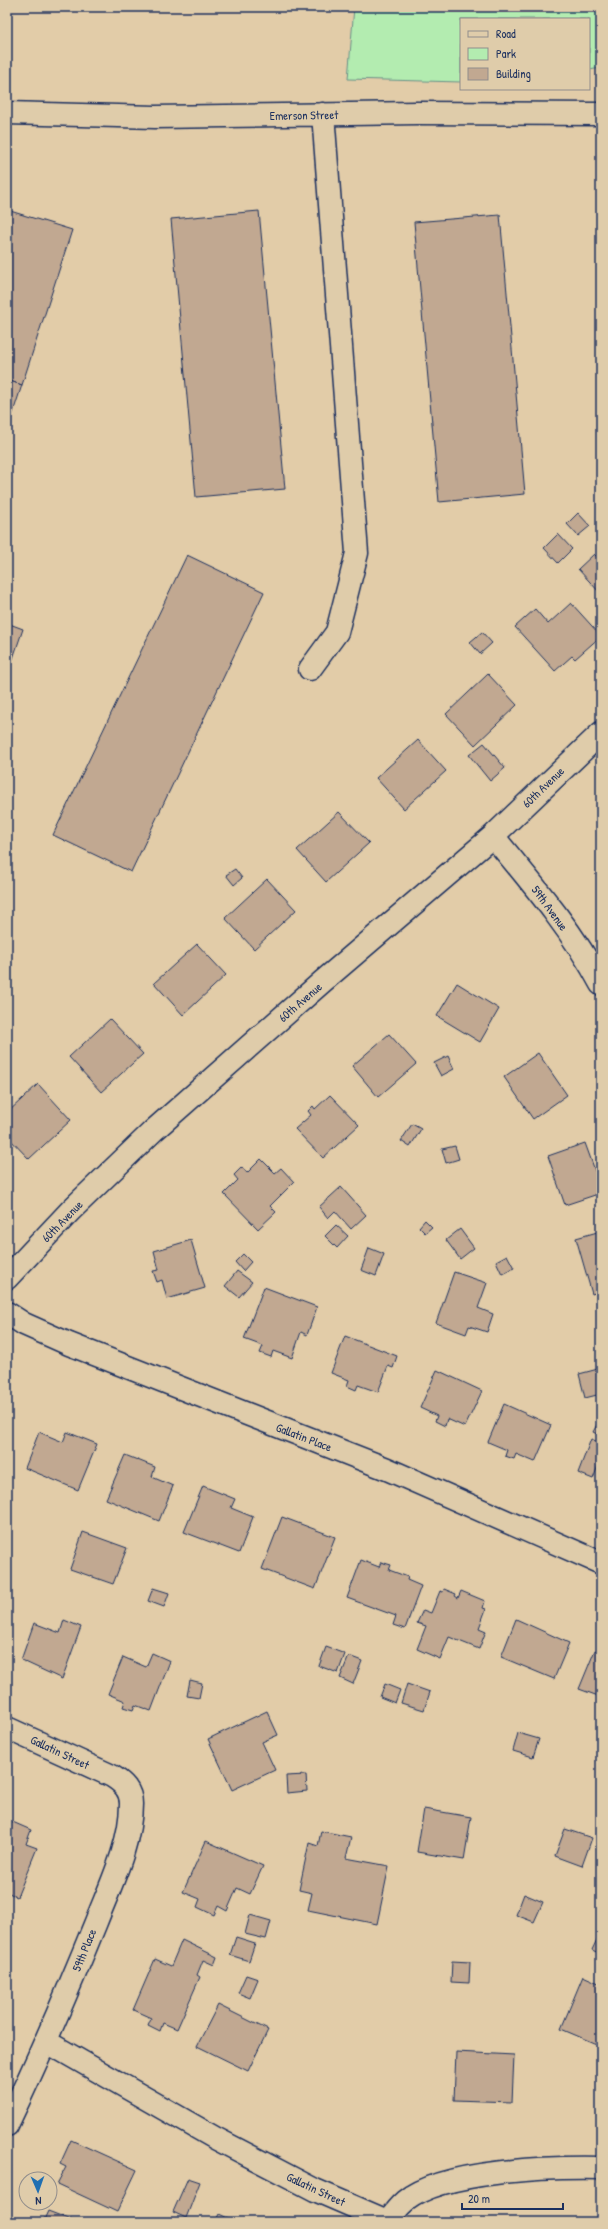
<svg xmlns="http://www.w3.org/2000/svg" width="608" height="2229" font-family="'Patrick Hand',sans-serif">
<style>
.green{fill:#b3ecb0;stroke:#678e87}
.building{fill:#c1a891;stroke:#1b2f5e}
.lines{fill:none;stroke-linecap:round;stroke-linejoin:round}
.minor-casing{stroke:#1b2f5e;stroke-width:25}
.minor{stroke:#dfccaa;stroke-width:22}
.labels{text-anchor:middle;dominant-baseline:central;stroke-width:3;stroke-linejoin:round;paint-order:stroke}
.street-label{font-size:12px;fill:#1b2f5e;stroke:#dfccaa}
</style>
<rect width="100%" height="100%" fill="#e2cca8"/>
<filter id="ink" filterUnits="userSpaceOnUse"><feTurbulence type="fractalNoise" baseFrequency=".025" numOctaves="2"/><feDisplacementMap in="SourceGraphic" scale="8" xChannelSelector="R" yChannelSelector="G"/><feConvolveMatrix kernelMatrix="1 2 1 2 8 2 1 2 1" color-interpolation-filters="sRGB"/></filter>
<g filter="url(#ink)">
<!-- green -->
<path class="green" d="M354,7h247v61l-12,2v-51h-128v63l-113,-3z"/>
<!-- building -->
<path class="building" d="M7,210l65,20 -50,155 -15,-5z
M259,211l26,278 -89,8 -25,-278z
M500,215l25,279 -86,8 -25,-280z
M7,380l15,5 -15,46z
M578,513l12,13 -12,10 -11,-12z
M558,534l14,15 -14,14 -14,-15z
M594,554l7,7v33l-23,-25z
M187,555l77,37 -133,280 -78,-37z
M571,603l30,33 -26,23 -3,-3 -17,15 -40,-44 20,-18 13,15z
M7,623l16,6 -16,47z
M482,632l10,11 -12,11 -10,-12z
M488,674l29,31 -42,40 -29,-31z
M418,740l28,31 -42,38 -28,-31z
M484,743l21,25 -15,13 -21,-26z
M339,812l30,31 -43,39 -29,-32z
M235,869l7,9 -8,7 -8,-10z
M267,879l29,31 -42,39 -29,-31z
M197,944l29,31 -43,40 -29,-32z
M457,983l42,26 -19,33 -43,-26z
M110,1019l33,35 -42,38 -32,-35z
M389,1034l27,30 -38,33 -26,-31z
M538,1053l29,42 -34,24 -29,-42z
M448,1056l6,13 -13,7 -7,-13z
M38,1084l33,36 -42,39 -22,-23v-23z
M330,1095l29,30 -36,33 -28,-29 16,-14 -3,-4 5,-5 2,3z
M412,1124l9,5 -11,18 -9,-6z
M585,1143l16,44v6l-36,12 -17,-49z
M455,1146l4,13 -13,4 -4,-14z
M261,1159l14,14 6,-5 13,14 -24,24 6,6 -18,17 -34,-35 14,-14 -4,-5 8,-8 5,6z
M341,1187l25,28 -15,14 -16,-18 -7,7 -9,-11z
M425,1220l7,7 -7,6 -6,-6z
M336,1225l12,11 -11,12 -12,-12z
M460,1229l14,19 -14,11 -14,-19z
M601,1231v60l-9,3 -16,-56z
M191,1240l14,48 -38,11 -5,-19 -5,2 -4,-11 6,-1 -5,-19z
M369,1248l15,6 -8,22 -15,-6z
M243,1254l8,8 -8,9 -8,-9z
M507,1255l7,13 -12,6 -6,-13z
M237,1271l15,11 -13,15 -14,-11z
M454,1272l33,11 -9,25 15,6 -6,18 -18,-6 -3,8 -30,-11z
M264,1287l53,20 -10,28 -6,-3 -9,26 -19,-7 -2,6 -11,-4 3,-7 -19,-7z
M345,1336l52,20 -4,12 -5,-2 -10,26 -20,-7 -2,5 -9,-4 2,-6 -18,-7z
M598,1369l3,25 -16,4 -6,-24z
M437,1370l45,21 -17,36 -18,-8 -2,7 -10,-5 2,-5 -17,-8z
M504,1404l47,21 -16,37 -19,-8 -2,5 -9,-3 2,-6 -19,-8z
M601,1417v19l-8,-4z
M39,1432l24,10 4,-10 30,12 -19,46 -53,-22z
M591,1439l10,4v15l-8,21 -15,-6z
M125,1455l30,12 -3,10 21,9 -14,35 -53,-22z
M203,1486l32,13 -4,9 22,9 -14,36 -55,-21z
M282,1517l53,20 -20,52 -53,-20z
M83,1532l44,16 -14,36 -43,-15z
M361,1560l18,7 2,-5 10,3 -2,5 19,7 -1,3 14,6 -16,43 -12,-4 3,-9 -49,-18z
M153,1588l16,5 -5,14 -16,-6z
M444,1589l12,5 -1,2 3,2 3,-7 24,10 -2,7 3,1 -7,19 7,3 -7,18 -30,-12 -9,22 -23,-10 9,-23 -9,-3 6,-13 8,3 9,-22 3,1z
M516,1619l53,24 -15,36 -53,-22z
M64,1620l17,7 -19,52 -41,-19 13,-37 26,10z
M326,1647l19,7 -7,19 -19,-7z
M595,1650l6,3v44l-22,-8z
M152,1653l18,8 -19,50 -16,-6 -2,5 -10,-3 2,-6 -17,-7 15,-37 23,10z
M349,1656l13,5 -9,23 -13,-6z
M190,1680l12,3 -3,15 -12,-2z
M385,1684l15,6 -5,13 -15,-6z
M407,1684l23,8 -6,18 -23,-7z
M267,1711l11,24 -16,7 13,28 -43,20 -24,-51z
M518,1733l21,6 -6,18 -20,-6z
M306,1775l1,16 -20,2 -1,-17z
M424,1809l47,8 -7,43 -47,-8z
M8,1820l23,10 -5,14 11,4 -20,49 -10,-5z
M565,1829l27,9 -10,28 -27,-10z
M321,1831l30,6 -5,21 43,8 -12,58 -69,-14 4,-17 -13,-3 10,-47 9,3z
M206,1841l57,25 -13,28 -13,-6 -10,23 -9,-5 -4,9 -17,-8 3,-8 -17,-7z
M524,1894l19,8 -9,20 -18,-7z
M250,1915l21,6 -5,18 -21,-5z
M601,1931v23l-9,-4z
M236,1937l19,6 -6,18 -19,-6z
M182,1940l35,17 -3,8 -11,-5 -6,15 3,2 -23,52 -14,-6 -3,8 -12,-6 3,-7 -18,-8 22,-51 16,7z
M452,1961l18,1 -1,21 -18,-1z
M246,1975l12,4 -8,19 -12,-5z
M583,1976l18,8v62l-40,-17z
M218,2005l50,25 -20,41 -51,-25z
M456,2052l58,3 -2,47 -58,-2z
M71,2140l66,30 -20,42 -60,-28 9,-17 -6,-3z
M188,2178l12,4 -14,36 -13,-6z
M48,2211l29,11h-34z
M219,2214l18,8h-22z"/>
<g class="lines">
<!-- minor casing -->
<g class="minor-casing">
<path id="minor" d="M7,113l148,4 262,-4 184,1
M310,669l27,-37 20,-79 -34,-439
M493,836c38,46 80,95 108,148
M7,1278l64,-68 82,-79 169,-149 171,-146 108,-103
M7,1313l17,11 45,20 318,125 214,94
M7,1728l105,48c11,7 19,14 19,28 0,40 -21,82 -35,118 -28,69 -57,136 -89,203
M47,2042l168,96 100,52 72,31
M387,2222c5,-7 11,-15 18,-21 37,-31 148,-34 196,-33"/>
</g>
<!-- minor -->
<use href="#minor" class="minor"/>
</g>
</g>
<g class="labels">
<!-- street labels -->
<g class="street-label">
<text transform="translate(304 115) rotate(-1)">Emerson Street</text>
<text transform="translate(543 787) rotate(-44)">60th Avenue</text>
<text transform="translate(550 908) rotate(54)">59th Avenue</text>
<text transform="translate(300 1002) rotate(-41)">60th Avenue</text>
<text transform="translate(62 1221) rotate(-46)">60th Avenue</text>
<text transform="translate(304 1437) rotate(21)">Gallatin Place</text>
<text transform="translate(60 1752) rotate(25)">Gallatin Street</text>
<text transform="translate(84 1950) rotate(-68)">59th Place</text>
<text transform="translate(316 2189) rotate(25)">Gallatin Street</text>
</g>
</g>
<!-- margin -->
<rect width="608" height="2229" fill="none" stroke="#dfccaa" stroke-width="24"/>
<rect x="12" y="12" width="584" height="2205" fill="none" stroke="#1b2f5e" stroke-width="1.5" filter="url(#ink)"/>
<!-- legend -->
<rect x="460" y="18" width="130" height="72" fill="#dfccaa" stroke="#918d8c"/>
<rect x="468" y="31" width="20" height="6" fill="#dfccaa" stroke="#918d8c"/>
<text x="496" y="38" font-size="12" fill="#1b2f5e">Road</text>
<rect x="468" y="48" width="20" height="12" fill="#b3ecb0" stroke="#918d8c"/>
<text x="496" y="58" font-size="12" fill="#1b2f5e">Park</text>
<rect x="468" y="68" width="20" height="12" fill="#c1a891" stroke="#918d8c"/>
<text x="496" y="78" font-size="12" fill="#1b2f5e">Building</text>
<!-- north arrow -->
<g transform="translate(38 2191) rotate(178)"><circle r="19" fill="#dfccaa" stroke="#918d8c"/>
<path d="M0-3L7 15L0 10L-7 15Z" fill="#1f6fb2"/>
<text y="-6" font-size="11" font-weight="bold" text-anchor="middle" fill="#1b2f5e">N</text>
</g>
<!-- scale -->
<path d="M462 2203v6h101v-6" fill="none" stroke="#1b2f5e" stroke-width="2"/>
<text x="468" y="2203" font-size="12" fill="#1b2f5e" stroke="#dfccaa" stroke-width="3" paint-order="stroke">20 m</text>
</svg>
